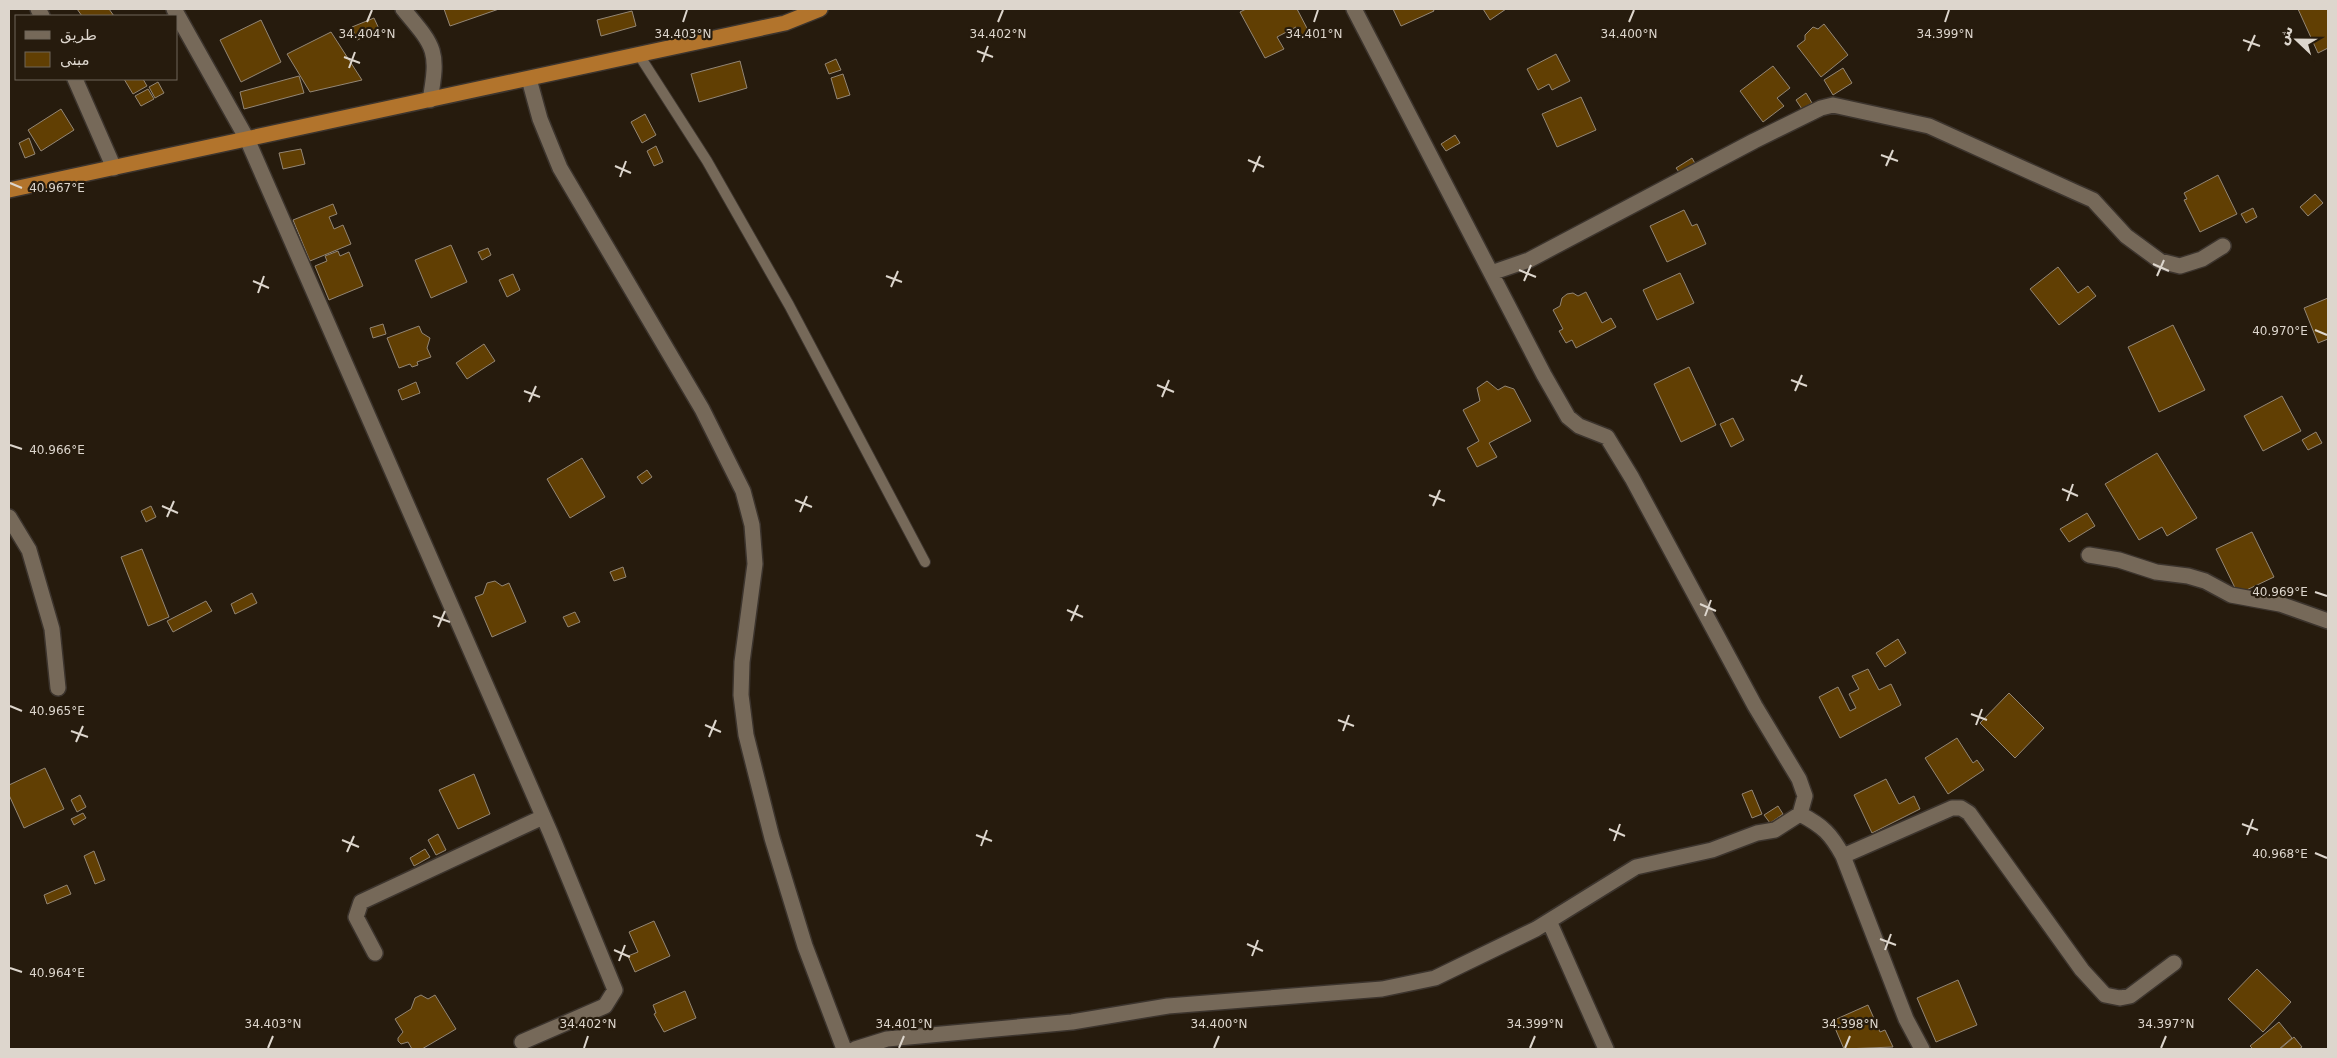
<svg xmlns="http://www.w3.org/2000/svg" width="2337" height="1058" font-family="'DejaVu Sans','Noto Sans Arabic',sans-serif">
<style>
.building{fill:#613f03;stroke:#938675}
.lines{fill:none;stroke-linecap:round;stroke-linejoin:round}
.service-casing{stroke:#3c342d;stroke-width:12}
.minor-casing{stroke:#3c342d;stroke-width:18}
.trunk-casing{stroke:#3c342d;stroke-width:18}
.service{stroke:#766959;stroke-width:10}
.minor{stroke:#766959;stroke-width:15}
.trunk{stroke:#b2742c;stroke-width:15}
.ticks{fill:none;stroke:#ddd6cd;stroke-width:2}
.ticks-label{font-size:12px;text-anchor:middle;fill:#ddd6cd;stroke:#261b0d;stroke-width:4.5;stroke-linejoin:round;paint-order:stroke}
</style>
<rect width="100%" height="100%" fill="#261b0d"/>
<!-- building -->
<path class="building" d="M77,9h32l5,7h-32z
M444,9h55l-49,17z
M1246,9h51l13,25 -8,4 -6,-11 -19,10 7,12 -19,9 -25,-46z
M1393,9h40l1,2 -33,15z
M1483,9h23l-16,11z
M2298,9h30v39l-10,5z
M632,11l4,15 -35,10 -4,-16z
M374,18l6,13 -23,9 -5,-13z
M261,20l20,42 -40,20 -21,-42z
M1824,24l24,31 -27,22 -24,-31 8,-6v-5l8,-8 5,2z
M331,32l31,48 -52,12 -23,-38z
M1556,54l14,27 -18,9 -3,-6 -11,6 -11,-21z
M836,59l5,11 -12,4 -4,-10z
M740,61l7,27 -48,14 -8,-28z
M1773,66l17,22 -13,10 7,8 -21,16 -23,-31z
M1843,68l9,15 -19,12 -9,-15z
M843,74l7,21 -13,4 -6,-21z
M299,76l5,17 -60,16 -4,-17z
M124,79h19l4,7 -14,8z
M158,82l6,11 -9,5 -6,-11z
M148,89l6,10 -13,7 -6,-10z
M1806,93l6,10 -10,6 -6,-9z
M1581,97l15,33 -39,17 -15,-33z
M61,109l13,21 -33,21 -13,-21z
M645,114l11,21 -14,8 -11,-21z
M1455,135l5,8 -14,8 -5,-7z
M29,138l6,16 -10,4 -6,-15z
M656,146l7,16 -9,4 -7,-15z
M301,149l4,15 -22,5 -4,-16z
M1692,158l5,9 -15,9 -6,-8z
M2218,175l19,39 -37,18 -16,-32 3,-1 -3,-6z
M2315,194l8,9 -15,13 -8,-9z
M333,204l4,10 -8,3 5,12 9,-4 8,19 -41,17 -17,-41z
M2253,208l4,9 -11,6 -5,-9z
M1684,210l8,16 5,-2 9,20 -39,18 -17,-36z
M451,245l16,37 -36,16 -16,-38z
M488,248l3,7 -9,5 -4,-8z
M338,251l2,5 9,-4 14,34 -34,14 -14,-34 12,-5 -2,-5z
M2058,267l20,26 10,-7 8,10 -37,29 -29,-36z
M1680,273l14,30 -37,17 -14,-30z
M513,274l7,16 -13,7 -8,-17z
M1586,292l16,31 9,-5 5,9 -40,21 -4,-8 -6,3 -7,-12 4,-2 -10,-19 7,-4 2,-8 5,-4 6,-1 5,3z
M2328,298v41l-10,4 -14,-35z
M383,324l3,10 -13,4 -3,-10z
M2173,325l32,65 -46,22 -31,-65z
M419,326l3,7 8,5 -3,10 4,9 -14,5 1,3 -6,2 -2,-3 -11,4 -12,-30z
M484,344l11,17 -28,18 -11,-16z
M1689,367l27,58 -35,17 -27,-58z
M1487,381l11,9 7,-4 9,3 17,32 -42,22 8,14 -20,10 -10,-19 12,-7 -16,-31 17,-9 -3,-13z
M416,382l4,11 -18,7 -4,-10z
M2282,396l19,35 -38,20 -19,-35z
M1733,418l11,22 -13,7 -11,-23z
M2316,432l6,11 -14,7 -6,-10z
M2157,453l40,65 -30,18 -5,-9 -23,13 -34,-56z
M582,458l23,39 -35,21 -23,-39z
M647,470l5,7 -10,7 -5,-7z
M151,506l5,11 -10,5 -5,-11z
M2087,513l8,13 -26,16 -9,-13z
M2252,532l22,45 -36,17 -22,-45z
M142,549l27,68 -21,9 -27,-69z
M623,567l3,10 -12,4 -4,-9z
M495,581l7,5 7,-3 17,39 -34,15 -17,-40 8,-3 4,-11z
M252,593l5,10 -22,11 -4,-10z
M206,601l6,10 -39,21 -6,-11z
M575,612l5,10 -12,5 -5,-10z
M1898,639l8,14 -21,14 -9,-14z
M1868,669l11,21 12,-6 10,21 -61,33 -21,-41 19,-10 12,24 6,-3 -7,-14 10,-5 -7,-13z
M2009,693l35,35 -29,30 -35,-35z
M1957,738l16,25 4,-3 7,10 -36,24 -23,-36z
M45,768l19,41 -40,19 -15,-33v-10z
M474,774l16,40 -32,15 -19,-39z
M1886,779l13,25 15,-8 6,13 -48,24 -18,-38z
M1752,790l10,24 -10,4 -10,-24z
M80,795l6,12 -9,5 -6,-12z
M1778,806l5,8 -13,9 -6,-8z
M83,813l3,5 -12,7 -3,-6z
M438,834l8,16 -10,5 -8,-15z
M425,849l5,8 -16,9 -4,-8z
M94,851l11,29 -10,4 -11,-28z
M67,885l4,9 -24,10 -3,-9z
M654,921l16,35 -35,16 -7,-16 10,-4 -9,-20z
M2257,969l34,33 -28,30 -35,-33z
M1958,980l19,45 -41,17 -19,-44z
M685,991l11,27 -32,14 -10,-18 2,-1 -3,-8z
M421,995l7,4 7,-4 21,34 -34,20h-10l-4,-7 -7,2 -3,-3v-3l5,-6 -8,-13 16,-10 4,-11z
M1868,1005l12,27 5,-2 8,17 -49,2 -12,-28z
M2279,1022l13,16 -13,11h-26l-3,-3z
M2294,1037l8,10 -3,2h-19z"/>
<g class="lines">
<!-- service casing -->
<g class="service-casing">
<path id="service" d="M639,55l68,106 82,144 136,257"/>
</g>
<!-- minor casing -->
<g class="minor-casing">
<path id="minor" d="M38,9l4,7
M174,9l73,130 303,693 65,158 -10,16 -83,36
M403,9c32,38 36,41 27,91
M75,79l39,89
M529,79l11,40 20,49 142,241 41,82 9,34 3,39 -13,98 -1,33 5,40 26,103 33,108 39,103
M1491,273l38,-13 225,-119 67,-33 12,-3 96,21 146,66 18,8 33,36 34,25 20,5 22,-7 21,-13
M9,517l20,33 23,79 6,59
M2089,555l30,5 37,12 32,4 17,5 26,14 49,9 48,17
M1800,814c23,12 31,20 43,42l63,163 16,30
M1843,856l109,-48h9l8,5 113,157 23,25 15,3 10,-2 44,-33
M1549,921l57,128
M375,953l-19,-36 5,-15 182,-85
M855,1049l32,-10 185,-17 96,-16 214,-17 53,-11 101,-49 100,-62 76,-17 45,-17 18,-3 25,-16 5,-18 -6,-17 -44,-73 -123,-228 -25,-41 -28,-11 -11,-9 -24,-42 -190,-366"/>
</g>
<!-- trunk casing -->
<g class="trunk-casing">
<path id="trunk" d="M9,190l776,-167 35,-14"/>
</g>
<!-- service -->
<use href="#service" class="service"/>
<!-- minor -->
<use href="#minor" class="minor"/>
<!-- trunk -->
<use href="#trunk" class="trunk"/>
</g>
<!-- ticks -->
<path class="ticks" d="M367,22l5,-12M683,22l4,-12M998,22l5,-12M1314,22l4,-12M1629,22l5,-12M1945,22l4,-12M2243,40l17,6M977,51l16,6M2248,51l7,-16M344,57l16,6M982,62l6,-16M349,68l6,-16M1881,155l17,6M1248,160l16,7M615,166l16,7M1886,166l7,-16M1253,172l7,-16M620,177l6,-16M10,183l12,5M2153,264l16,7M1519,270l17,7M886,276l16,6M2157,276l7,-16M253,281l16,7M1524,281l7,-16M891,287l7,-16M258,293l6,-17M2315,330l12,5M1791,380l16,6M1157,385l17,7M524,391l16,6M1795,391l7,-16M1162,397l7,-17M529,402l7,-16M10,445l12,4M2062,489l16,7M1429,495l16,6M795,500l17,7M2067,501l6,-17M162,506l16,7M1433,506l7,-16M800,512l7,-16M167,517l7,-16M2315,592l12,4M1700,604l16,7M1067,610l16,7M433,616l17,6M1705,616l6,-16M1071,621l7,-16M438,627l7,-16M10,706l12,5M1971,714l16,6M1338,720l16,6M705,725l16,7M1976,725l6,-16M71,731l17,6M1343,731l6,-16M709,737l7,-17M76,742l7,-16M2242,824l16,6M1609,829l16,7M976,835l16,6M2247,835l6,-16M342,840l17,7M1614,841l6,-17M981,846l6,-16M347,852l7,-16M2315,853l12,5M1880,939l16,6M1247,944l16,7M614,950l16,7M1885,950l6,-16M1252,956l6,-16M619,961l6,-16M10,968l12,4M268,1048l5,-12M584,1048l4,-12M899,1048l5,-12M1214,1048l5,-12M1530,1048l5,-12M1845,1048l5,-12M2161,1048l5,-12"/>
<g class="ticks-label">
<text x="367" y="38">34.404°N</text>
<text x="683" y="38">34.403°N</text>
<text x="998" y="38">34.402°N</text>
<text x="1314" y="38">34.401°N</text>
<text x="1629" y="38">34.400°N</text>
<text x="1945" y="38">34.399°N</text>
<text x="57" y="192">40.967°E</text>
<text x="2280" y="335">40.970°E</text>
<text x="57" y="454">40.966°E</text>
<text x="2280" y="596">40.969°E</text>
<text x="57" y="715">40.965°E</text>
<text x="2280" y="858">40.968°E</text>
<text x="57" y="977">40.964°E</text>
<text x="273" y="1028">34.403°N</text>
<text x="588" y="1028">34.402°N</text>
<text x="904" y="1028">34.401°N</text>
<text x="1219" y="1028">34.400°N</text>
<text x="1535" y="1028">34.399°N</text>
<text x="1850" y="1028">34.398°N</text>
<text x="2166" y="1028">34.397°N</text>
</g>
<!-- border -->
<rect width="2337" height="1058" fill="none" stroke="#ddd6cd" stroke-width="20"/>
<!-- legend -->
<rect x="15" y="15" width="162" height="65" fill="#261b0d" stroke="#6f665a"/>
<rect x="25" y="31" width="25" height="8" fill="#766959" stroke="#6f665a"/>
<text x="60" y="40" font-size="15" fill="#ddd6cd">طريق</text>
<rect x="25" y="52" width="25" height="15" fill="#613f03" stroke="#6f665a"/>
<text x="60" y="65" font-size="15" fill="#ddd6cd">مبنى</text>
<!-- north arrow -->
<g transform="translate(2297 40) rotate(292)" stroke="#261b0d" stroke-width="4" paint-order="stroke">
<path d="M0-4L9 19L0 12L-9 19Z" fill="#ddd6cd"/>
<text y="-8" font-size="14" font-weight="bold" text-anchor="middle" fill="#ddd6cd">ش</text>
</g>
</svg>
